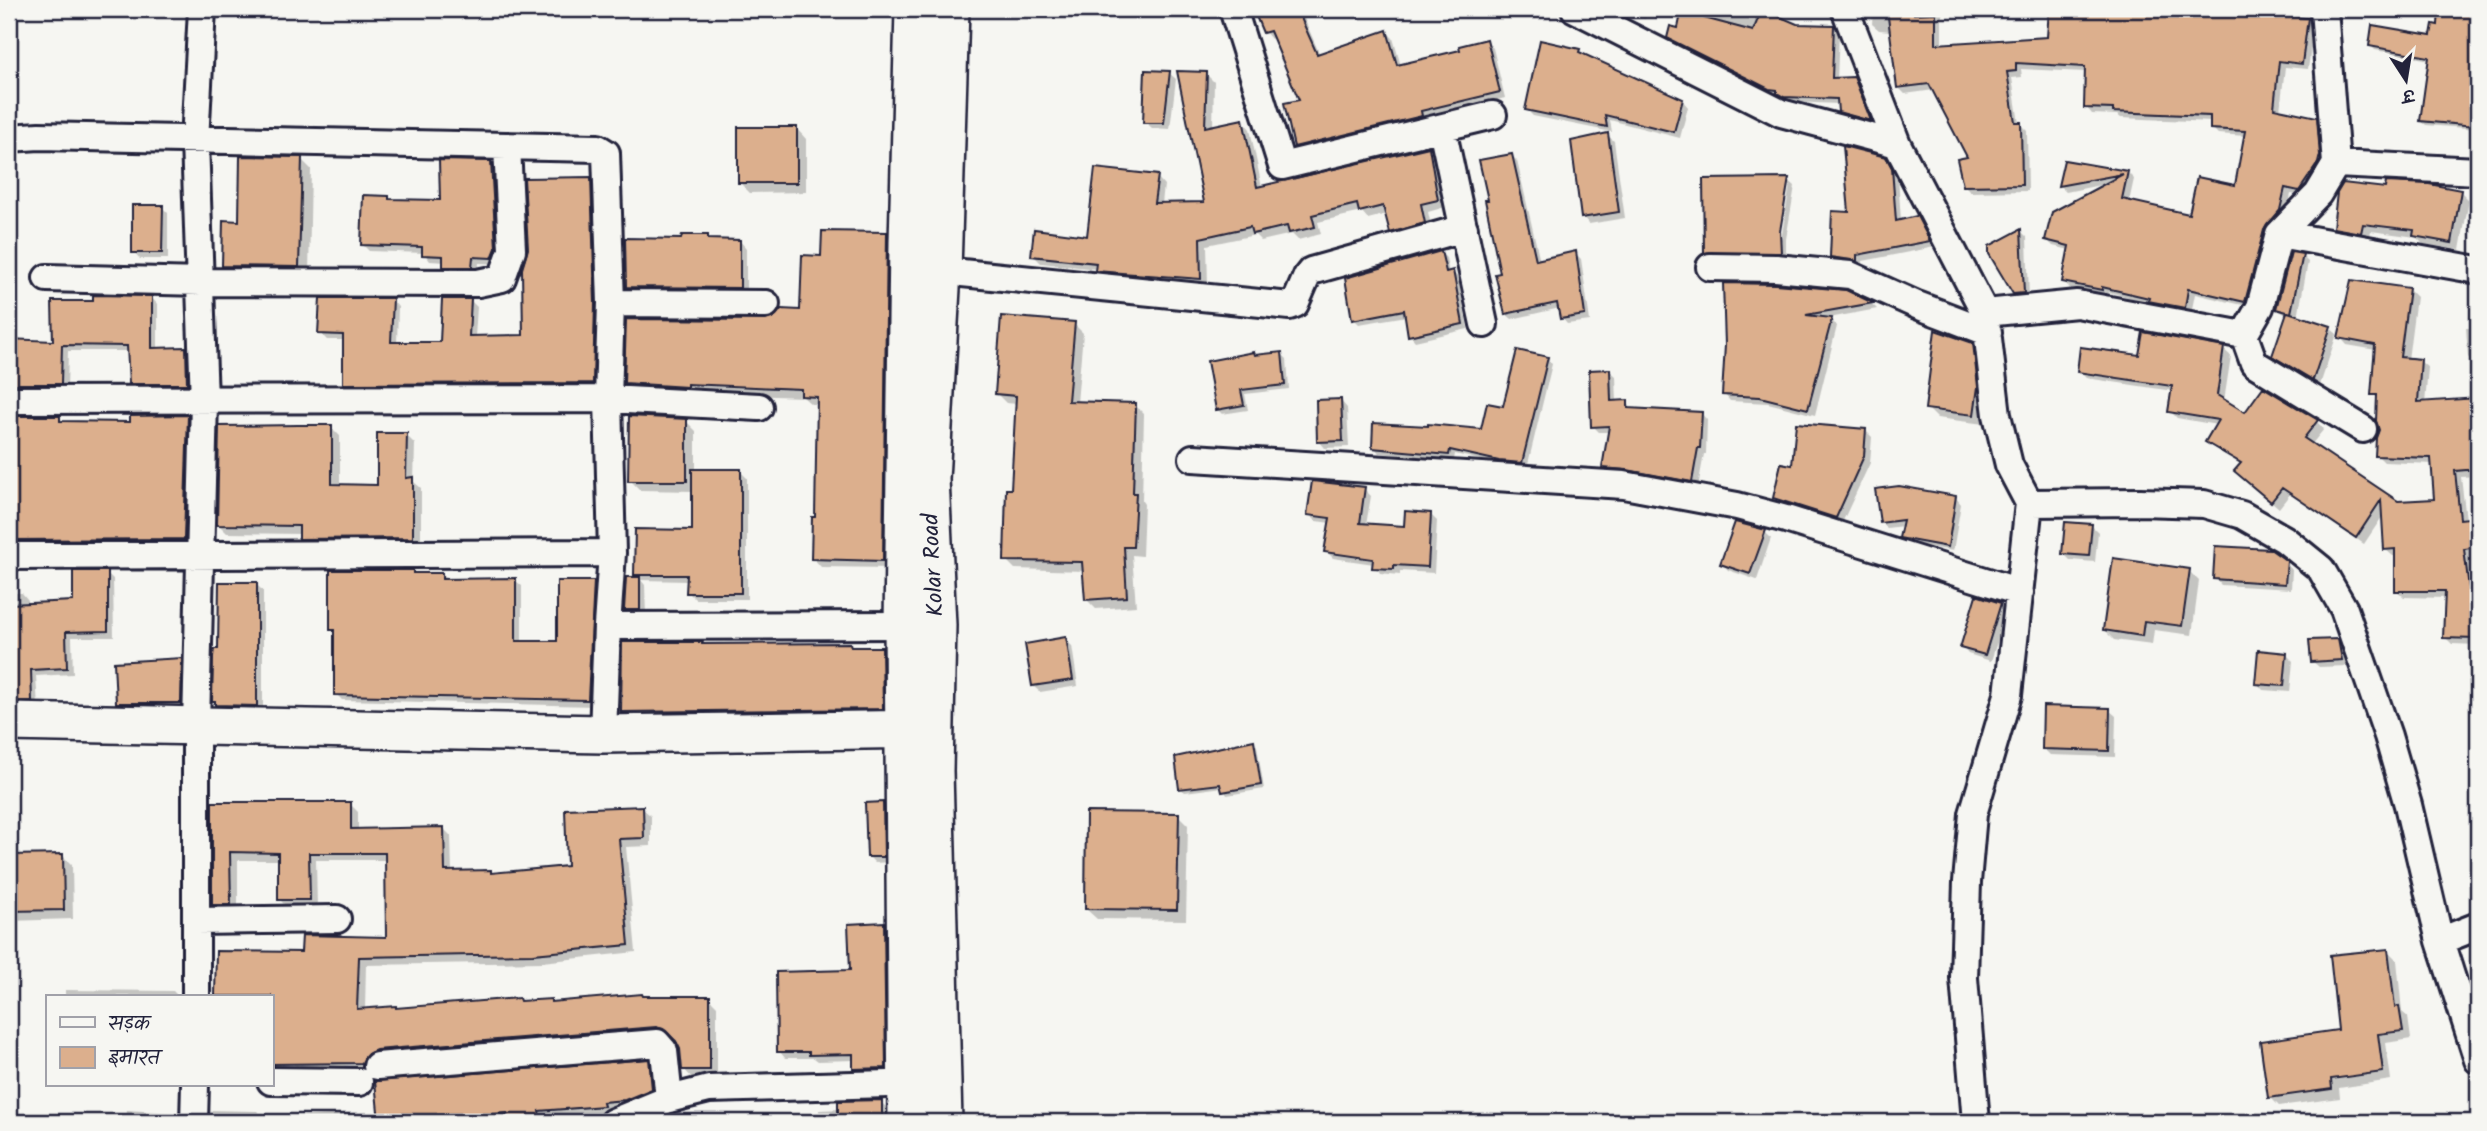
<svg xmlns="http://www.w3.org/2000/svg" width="2487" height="1131" font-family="Kalam,'Playpen Sans Deva',sans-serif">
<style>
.shadow{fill:#0003;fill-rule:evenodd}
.building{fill:#dcaf8d;stroke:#22223b;stroke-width:2}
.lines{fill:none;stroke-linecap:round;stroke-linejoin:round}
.street-casing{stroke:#22223b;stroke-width:32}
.secondary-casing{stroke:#22223b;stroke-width:42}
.street{stroke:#f6f6f2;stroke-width:26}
.secondary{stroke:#f6f6f2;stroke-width:37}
.labels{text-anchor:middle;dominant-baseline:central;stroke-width:6;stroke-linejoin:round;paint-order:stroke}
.street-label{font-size:23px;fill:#22223b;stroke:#f6f6f2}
</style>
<rect width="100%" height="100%" fill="#f6f6f2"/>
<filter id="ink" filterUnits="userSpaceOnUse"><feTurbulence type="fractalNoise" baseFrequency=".0143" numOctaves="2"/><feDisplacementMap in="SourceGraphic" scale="14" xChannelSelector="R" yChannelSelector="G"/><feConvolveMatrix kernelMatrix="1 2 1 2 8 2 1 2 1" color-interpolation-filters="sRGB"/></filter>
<g filter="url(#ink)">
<!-- shadow -->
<path class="shadow" d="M138,9h17v3z
M1255,9h45l20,46 67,-23 6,6 8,28 61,-15 25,-10 6,7 12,50 -79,19 2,5 -126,30 -6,-6 5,-45 -27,-64 -3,2 -6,-7z
M1613,9h36l-4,10z
M1684,9h95l-3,9 3,7 54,2 6,5 -2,48 17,-1 5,6 16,40 -29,-8 -6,-6 -1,-7 -48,-2 -10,-8h-5l-101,-51 -6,-6 10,-7z
M1873,9h71l-2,7v29l107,-7 2,-29h22l4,3 57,2v-5l115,1 4,3 54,7 7,6 -6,43 -23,-2 -5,44 36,7 6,7 3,38 -19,33 -15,-2 -5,23 -35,90 -56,-13 -4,20 -35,-7 -4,-4 -43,-11 -1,3 -38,-7 -6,-6 6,-32 -17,-4 -6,-6 58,-56 -39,8 -6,-6 67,-14 7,7 -5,23 61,14 46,-29 10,-51 -28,-2 -6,-6v-6l-91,-4 -4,-3 -25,-1 -6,-7 1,-35 -66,-3 1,8 -10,1 7,45 8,8 1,60 -57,1 -7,-7 6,-27 -36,-68 -29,4 -7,-7 -7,-56 -12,-1 -7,-6z
M2441,9h37v120l-52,-4 -5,-4 9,-61 -55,-10 -5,-5 63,-7 6,-11z
M1579,50l6,7 97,43 6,7 -8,31 -70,-18 2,12 -79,-16 -6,-6z
M1169,73l7,6 -6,50 -18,-1 -7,-6z
M1179,73l27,1 8,8 -1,45 30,-6 7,8 12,59 167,-39 7,7 9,51 -17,5 4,18 -33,9 -8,-7 -4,-18 -19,5 -6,-7 -44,10 3,12 -23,6 -6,-6 -31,7 -6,-6 -48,10 1,41 -103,-8 -9,-9 -55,-6 -8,-8 55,-17 69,-61 7,8 -2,19 44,-1z
M796,128l10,11v53l-56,1 -10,-10z
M1607,135l7,6 11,77 -36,6 -6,-7z
M1511,155l6,6 23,100 35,-8 6,6 9,62 -23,3 -5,-6 -2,-10 -48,11 -6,-5 -16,-113z
M301,159l10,10 -2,107h-76l-10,-10 18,-43z
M1885,159l13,17 3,45 15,-3 7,7 12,22 -72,14v5l-24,-3 -7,-6 19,-44z
M491,163l6,7 5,85 -3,9 -20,-1 -1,10h-27l-6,-7v-4l-15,-1 -6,-8 -55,-2 -7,-7 26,-46 3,3 50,1z
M590,179l7,6 4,126 -2,78h-247l-7,-6v-43h-18l-7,-7 72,-33 6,7 -1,37h45l28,-44 7,7 -2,30h50z
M1788,180l7,6 -9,53v19l-74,1 -6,-7zM1786,184h4l-9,56h-4z
M2387,190l73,1 9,9 -9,50 -37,-6 -7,-7 -45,-6 -2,9 -26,-4 -8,-9z
M162,207l6,6v46h-28l-6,-7z
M2021,231l6,6 2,62 -8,1 -6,-7z
M887,234l8,8 -4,326 -70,-1 -8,-9 3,-39 3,-115h-8l-8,-7 -168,-6 -9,-9 140,-61 36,-10 21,-53z
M707,237l4,4h29l6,7v46l-111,-1 -7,-6 55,-47z
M1441,253l5,5 3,15 4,-1 5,6 10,51 -53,12 -5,-6 -3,-19 -48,8 -5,-5z
M2302,256l6,6 -10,55 32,11 7,6 -17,51 -39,-23 -7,-7 13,-39 -9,-7z
M2409,290l7,7 -8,63 12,1 8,7 -3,36 53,-4v76l-17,1 5,43 12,-2v37l-8,1 8,51v38l-26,-1 -7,-7 1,-39 -42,-1 -8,-7 1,-34h-4l-8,-7 -1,-35 -20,30 -74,-50 -11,14 -35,-30 -2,-13 -27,-16 -8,-8 10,-16 -40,-7 -7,-7 3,-20 -87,-13 -7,-7 62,-14 82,-8 8,7 -7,45 21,13 19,-25 53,33 7,7 -13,16 86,58 39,-2 -2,-37 -50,-2 -7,-7 3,-25 -1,-30 -6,-6 3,-44 -29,-5 -7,-8z
M1845,292l27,12 5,5 -48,9 8,8 -22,89 -47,-12 -38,-2 -6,-7 3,-49z
M152,298l6,7v45l28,-1 6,6 1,35h-56l-6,-7 -2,-32h-61l-1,39 -58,2v-51l45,2z
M1074,324l9,9 -6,70 58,2 9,9 -2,87 2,3 -2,52 -10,-1 4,51 -40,3 -10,-10 -1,-28 -70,-2 -9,-9 12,-156 -12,-1 -9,-9z
M2466,328h12v35h-4l-6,-6z
M1972,345l10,10 5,43 -3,26 -47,-6 -10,-10z
M1282,354l5,5 2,30 -44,5 3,16 -26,4 -4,-4z
M1547,359l5,5 -25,104 -22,-2 -50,-12 -1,6 -75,-7 -5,-6 108,-16 22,-22z
M1609,370l7,6 1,27 10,-1 6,8 68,3 6,7 -1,34h-2l-6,33 -88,-14 -6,-6 6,-35h-11l-6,-6z
M1341,401l6,7 2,39 -24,1 -6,-7z
M9,417h50l5,5 68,2 55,-7 7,7 -4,121 -181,3z
M686,421l10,10v40h44l7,7v121h-52l-7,-7v-11l-47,-1 4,5 1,31h-14l-6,-6 2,-31 13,-1 -5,-4 58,-43v-40l-54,-1 -10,-10z
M331,427l9,9v50h39l27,-51 9,9 -1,38 7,6v58l-112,1 -8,-9v-4l-74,-1 -9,-9z
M1866,431l6,6 -2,26 -28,60 -61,-19 -6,-7 19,-30z
M1364,489l7,7 -5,29 40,3 24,-14 7,7 -3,52 -34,-2v4l-20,-2 -6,-9 -41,-6 -7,-7 5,-28 -15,-2 -7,-7z
M1956,498l5,6 -8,47 -46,-8 -6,-6 2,-11 -16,2 -6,-6z
M2092,526l6,6 -3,30 -25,-2 -6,-6z
M1765,532l6,6 -14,42 -29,-10 -6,-7z
M2286,563l6,7 -1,19 -70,-4 -6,-7z
M412,571l4,4 25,-1 6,6h68l7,6v57h37l35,-61 6,7 -6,117 -252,-6 -6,-6v-60l-4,-5z
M2189,571l10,10 -7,54 -38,-5 -2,15 -38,-5 -10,-10z
M107,573l6,6 1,58h-42l1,37 -37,2 2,31 -29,1v-115h13l6,7v4l47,-2z
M256,584l7,7v121l-40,-1 -9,-10 6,-50z
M2000,604l7,7 -16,50 -23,-7 -6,-7z
M1065,639l7,7 6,40 -38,6 -7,-6z
M2337,641l7,6 4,19 -29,1 -7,-6z
M850,645l4,4 27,-1 8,8 1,60 -260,4 -8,-8z
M2286,654l7,7 -3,31 -27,-2 -6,-7z
M181,660l7,7 -1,42h-63l-6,-7z
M2109,710l7,6 -1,41 -65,-2 -7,-7z
M1253,742l4,4 7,43 -37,6 -4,-8 -38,5 -5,-4z
M214,803l136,1 8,8v19l85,-3 8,8 1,37 38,-1 3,3 76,-8 73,-59 9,8v30l-25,1 10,105 -94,10 -176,3 -1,45 185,-9 3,3 92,-6h64l8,8v71l-25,1 -8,-9 -3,-20 -8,-13 -8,-1 -295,35h-70l-9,-8 -20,-66h-53v-43l85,1 85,-16 -1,-78h-71l1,47 -29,1 -8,-8v-40h-42v52h-16l-8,-8z
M883,804l6,6 1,52 -15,1 -6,-6z
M1178,815l10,10 -2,95 -89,-1 -11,-10z
M62,855l10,10 1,54 -64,2v-64z
M884,924l6,6 1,144 -30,1 -6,-7v-8l-37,1 -4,-3h-29l-6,-7 73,-79z
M2388,951l9,9 5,52 6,5 3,22 -25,4 5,37 -52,8 1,10 -61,8 -9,-9 70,-65z
M65,990l108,1 5,5h-113z
M648,1061l7,7 3,28 -26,10 -22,2v4l-61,6v4h-254v-5l78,-5 7,8z
M881,1102l10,10v10h-72v-12l21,-1z
M127,1110l51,3 9,9h-61z
M212,1110l45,1 10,11h-57z"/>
<!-- building -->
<path class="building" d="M1253,9h69l-21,9 16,36 70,-24 10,35 63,-15 -1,-4 28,-7 13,53 -79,19 1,5 -128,31 -10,-44 15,-3 -29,-69 -7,2z
M1682,9h24l-2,9 49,13 9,-22 35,15 37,1 -2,53 22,-1 17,44 -33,-9 -1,-13 -53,-2 -7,-4v-3l-8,-1 -102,-51 3,-12 8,2z
M1887,9h27v5l22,-1v31l111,-7 2,-28 95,3v-3h106v2l58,7 -6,46 -23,-3 -5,47 43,9 3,38 -2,8 -19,28 -14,-3 -5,22 -16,20 -19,72 -57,-13 -3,19 -37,-7 1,-3 -47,-11v3l-40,-8 7,-36 -24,-6 7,-28 71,-38 -65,12 6,-26 64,11 -6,28 67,15 8,-37 38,8 10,-54 -35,-2v-13l-97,-4v-3l-29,-1 1,-41 -69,-4v8l-9,1 8,50h6l1,63 -59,1 -6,-27 10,-2 -38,-73 -32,4z
M2439,9h39v94l-3,23 -55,-5 9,-64 -60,-11 3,-21 59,10 2,-11 5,1z
M1540,40l40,9 -1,3 104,47 -9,33 -69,-17 2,12 -82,-17z
M1145,70l25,1 -6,52h-21z
M1177,71l30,1 -2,55 38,-8 14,68 172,-40 9,53 -17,4 4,19 -35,10 -7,-27 -24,6 -2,-8 -45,11 3,12 -26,6 -2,-7 -35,8 -2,-7 -50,11 1,41 -106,-8 1,-8 -65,-7 3,-27 53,7 8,-68 63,7 -4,28 50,-1z
M738,127h59v56h-59z
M1608,133l11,79 -38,6 -10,-77z
M1843,146l43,11 6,11 4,53 21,-5 13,25 -73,14v6l-27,-4 2,-46 17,1z
M1512,154l24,106 40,-9 9,64 -25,4 -3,-16 -52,11 -10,-40 5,-1 -15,-73h3l-9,-40z
M240,156l62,1 -3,110 -77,-1 1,-46 16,1z
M439,160l52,1 5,87 -4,10 -19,-1 -1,10h-29v-11l-21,-1v-8l-61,-2 2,-50 26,1v3l51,1z
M591,177l4,126 -2,80 -250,1v-49l-25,-1 2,-36h73l-2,44h49l2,-43h29l-2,37 54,-1 -1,-66 6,-20 -4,-71z
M1789,178l-9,53 1,22h-77l-1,-74z
M2386,182l43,2 32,6 -9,53 -39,-7 1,-6 -51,-6 -2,9 -28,-5 4,-35 6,-10 42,5z
M132,205h31l-1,48h-30z
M2021,229l3,64 -11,1 -24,-40v-8z
M822,231l65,1 -4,329 -72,-2 1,-42h3l2,-120 -16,-1v-7l-114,-5v3l-63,-4 2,-64 140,1 8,-3 7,-8 19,1 2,-55 19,1z
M682,235h26v4l32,1v48l-114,-1 -1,-49 56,1z
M1441,251l5,21 7,-2 10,54 -55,12 -4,-26 -52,10 -7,-42z
M2291,252l12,2 -12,59 -3,-1 43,14 -18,54 -41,-24 15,-44 -11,-3z
M2351,280l58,8 -9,69 21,2 -3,43 60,-4v71l-23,2 5,48 18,-2v30l-14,2 7,55h7l-2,35 -33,-1 2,-47h-50v-42l-11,1 -3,-50 -25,38 -74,-50 -11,14 -37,-31 7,-8 -36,-21 13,-22 -50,-8 4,-26 -95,-14 3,-25 59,8 4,-23 81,15 -7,48 28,17 18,-25 55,33 -14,18 94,63 36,-2 -3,-41 -56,-2 1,-18 3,-8 -3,-9 1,-26h-6l4,-50 -37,-7z
M1723,283l52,1 71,6 27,13 -67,12 26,3 -24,91 -48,-12 -38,-2 3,-50z
M93,295l59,1v52l34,-1 1,37h-58l-2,-38 -65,-1 -1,39h-52v-45l44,2 -1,-40h41z
M1001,316l74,6 -7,79 68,2 -3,90h3l-3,54h-9l3,50 -42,3 -3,-38 -78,-1 2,-72h5l5,-93 -21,-2z
M1935,330l38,13 5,44 -4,28 -49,-6z
M1517,350l31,7 -26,106 -23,-2 -49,-11 -1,5 -77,-7 1,-25 55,3v-2l53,5 6,-26 16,3z
M1254,352l1,3 27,-3 3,33 -44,5 3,15 -28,5 -9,-49z
M1610,369l1,32 17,-1v8l74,4 -2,36h-2l-6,34 -65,-12 -25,-2 7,-42 -18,1 -2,-57z
M1341,399l2,42 -26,1 -1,-42z
M188,415l-4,124 -175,1v-124h51v5l70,1v-6z
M629,416l58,3v62h-59z
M1796,423l70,6 -2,27 -28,62 -63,-20 8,-35 11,2z
M298,425h34v59l45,1v-52h30l-1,45 7,-1v61l-114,1v-13l-82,-1 2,-99z
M692,469h49v124h-55l1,-18h-53l1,-46 57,1z
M1312,481l53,6 -5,36 44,3 1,-15 26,2 -3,54 -34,-2v4l-22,-1 1,-9 -49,-7 6,-34 -23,-3z
M1899,486l57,10 -8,51 -49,-9 4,-18 -23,3 -5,-34z
M1735,522l31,8 -16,44 -30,-10z
M2065,522l27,2 -3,32 -27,-2z
M2215,546l55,3 17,12 -2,23 -72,-5z
M2113,558l77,11 -8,57 -38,-5 -2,15 -39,-6z
M330,570h83v3h29v6l74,-1v63h41v-60h37l-6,119 -254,-5v-65h-4z
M73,571h35v60l-42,1 1,36 -36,2 1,31h-23v-97l64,-3z
M626,577h14v33h-16z
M219,582h38v124l-42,-1v-4h-3l1,-44 1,-8h4z
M1976,595l25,8 -16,52 -25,-7z
M1066,637l7,43 -41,6 -7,-42z
M2338,639l4,21 -31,2 -2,-22z
M622,642h80v2l148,-1 1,4h31l1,62 -262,3z
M2258,650l29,3 -3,33 -29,-2z
M182,658l-1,45h-65l-2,-41z
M2043,706l67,2 -1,43 -67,-2z
M1254,740l7,45 -39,7 -2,-8 -41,5 -4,-32z
M212,802h139v27l93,-2 1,44 46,-1v3l76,-7 -2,-57 78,-3 1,32 -25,1 10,106 -96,9 -174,3 -2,52 39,-3v2l123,-10 1,3 31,-2v3l91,-8 1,2h67v74h-28l-2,-21 -4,-8 -13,-12 -7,-2 -280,23 -8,4 -6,9 -91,1v-68h-56l1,-45 85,1 1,-17 84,2 -1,-84h-76l1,47h-32v-47l-48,-1 1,53h-19z
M883,802l1,55h-17l-2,-54z
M1086,812l93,1 -2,97 -92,-1z
M63,854l1,56 -55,1v-56z
M884,922l2,146 -33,1v-15l-44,1v-3h-32l-1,-80 74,-2 -2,-46z
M2388,949l7,58 4,-1 4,25 -25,3 5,38 -52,7 1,10 -64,9 -8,-57 78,-11 -8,-75z
M649,1059l3,30 -27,11 -22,2 1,4 -65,5 1,5 -32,3 -1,-6 -60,5v4h-68l-4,-41z
M882,1100v22h-44v-21z"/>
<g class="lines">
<!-- street casing -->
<g class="street-casing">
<path id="street" d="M1233,9l49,157 211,-51
M1575,9l206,104 116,31
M1845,9l52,135 88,169 12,102 12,50 20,38 -21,192 -35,119 -6,68 -3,96 12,144
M2324,9l12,155
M1442,128l42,196
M9,138l30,-2 559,12 8,5 5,150 -3,96 4,154 -5,73 -4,108
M2279,234l199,36
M1710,267l66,1 74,7 67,30 71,27
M942,271l348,35 5,-2 12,-28 4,-5 153,-43
M47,278l154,4 277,1 24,-5 10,-28 -5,-104
M611,303l155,1
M1985,313l92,-9 167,31
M9,400l599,-1 151,8
M2363,429l-109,-66 -10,-28 16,-28 19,-73 39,-40 18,-30 142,7
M1193,458l431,27 113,21 49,13 234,73
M2029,503l111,-1 64,2 38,11 42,24 37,30 23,40 44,127 20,69 32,136 38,119
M9,556l603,-3
M607,626l296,-1
M197,921l140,-2
M2440,941l38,-15
M196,996v-271l8,-324 -9,-260 7,-132
M377,1066l280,-23 7,8 5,48
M271,1081l88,1
M194,1122l1,-38
M613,1122l56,-23 40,-10 215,-6"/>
</g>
<!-- secondary casing -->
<g class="secondary-casing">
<path id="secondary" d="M9,722l594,12 325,-5
M907,1122l-4,-497 5,-382 6,-234
M943,1122l-9,-351 3,-146 -7,-146 12,-208 8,-262"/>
</g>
<!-- street -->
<use href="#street" class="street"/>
<!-- secondary -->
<use href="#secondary" class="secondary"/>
</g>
</g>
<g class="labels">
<!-- street labels -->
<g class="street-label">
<text transform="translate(934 565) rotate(-93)">Kolar Road</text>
</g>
</g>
<!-- margin -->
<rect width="2487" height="1131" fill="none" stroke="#f6f6f2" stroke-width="35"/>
<rect x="18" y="18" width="2452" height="1096" fill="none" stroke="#22223b" stroke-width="2.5" filter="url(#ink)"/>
<!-- legend -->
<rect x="46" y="995" width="228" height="91" fill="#f6f6f2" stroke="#a1a1a9" stroke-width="2"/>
<rect x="60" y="1017" width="35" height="10" fill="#f6f6f2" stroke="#a1a1a9" stroke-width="2"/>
<text x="108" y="1030" font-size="21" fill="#22223b">सड़क</text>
<rect x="60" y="1047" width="35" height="21" fill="#dcaf8d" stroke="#a1a1a9" stroke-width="2"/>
<text x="108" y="1064" font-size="21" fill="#22223b">इमारत</text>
<!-- north arrow -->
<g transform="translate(2406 80) rotate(168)" stroke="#f6f6f2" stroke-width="5" paint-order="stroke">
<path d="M0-5L12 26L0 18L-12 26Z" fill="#22223b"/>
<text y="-10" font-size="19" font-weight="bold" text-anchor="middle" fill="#22223b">उ</text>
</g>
</svg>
